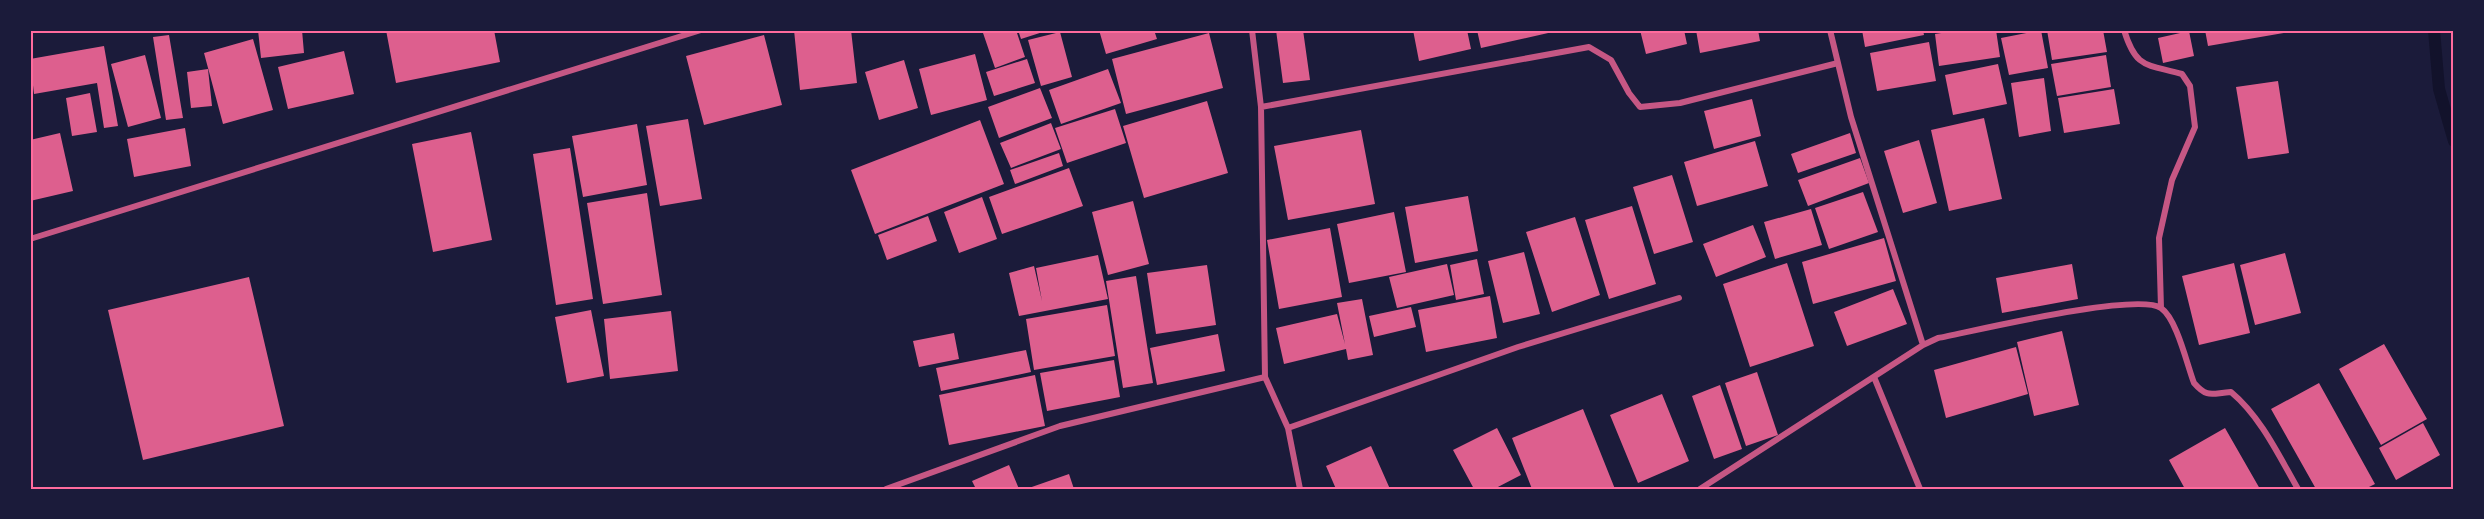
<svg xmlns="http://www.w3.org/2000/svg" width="2484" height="519" font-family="Inter,sans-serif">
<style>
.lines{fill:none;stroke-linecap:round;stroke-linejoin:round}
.stream{stroke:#12122b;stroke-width:12}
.building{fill:#dd5f8e}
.minor{stroke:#c65784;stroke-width:6}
.neatline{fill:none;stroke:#ff6b9d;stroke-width:2}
</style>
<rect width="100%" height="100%" fill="#1b1b3a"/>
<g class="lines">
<!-- stream -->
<path class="stream" d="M2434,30l5,59 15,52"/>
</g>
<!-- building -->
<path class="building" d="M258,30h44l2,23 -43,5z
M386,30h108l6,32 -104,21z
M794,30h57l6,53 -57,7z
M982,30h34l9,27 -30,11z
M1018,30h28v1l-25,8z
M1099,30h55l3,9 -51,15z
M1276,30h27l7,50 -27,3z
M1413,30h54l4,19 -52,12z
M1477,30h80v1l-76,17z
M1640,30h44l3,14 -41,10z
M1696,30h62l2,11 -60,12z
M1862,30h61l1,5 -59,12z
M1960,30h36l4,27 -61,9 -4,-32z
M2041,30l7,38 -39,7 -8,-37z
M2047,30h56l4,22 -55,8z
M2205,30h90v1l-87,15z
M2189,31l5,25 -31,7 -5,-25z
M1060,32l12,45 -31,9 -13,-46z
M1209,33l14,55 -97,26 -14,-55z
M169,35l14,83 -17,2 -13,-83z
M764,35l18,70 -78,20 -18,-69z
M253,39l20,71 -50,14 -19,-71z
M1929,42l7,39 -59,10 -7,-38z
M104,46l14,80 -14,2 -7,-45 -63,11 -4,-35z
M344,51l10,43 -66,15 -10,-42z
M975,54l12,46 -56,15 -12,-46z
M145,55l16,63 -33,9 -17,-63z
M2106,55l5,32 -54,9 -6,-32z
M1027,59l8,24 -41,13 -8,-24z
M904,60l14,48 -39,12 -14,-48z
M1998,64l9,40 -54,11 -8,-40z
M208,69l4,37 -21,2 -4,-36z
M1108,69l13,34 -60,21 -12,-34z
M2044,78l7,53 -32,6 -8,-54z
M2278,81l11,72 -41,6 -12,-72z
M1040,88l12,30 -53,20 -11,-31z
M2114,89l6,35 -56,9 -6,-35z
M90,93l7,39 -25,4 -6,-38z
M1752,99l9,37 -47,13 -10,-38z
M1207,101l21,72 -84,25 -21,-72z
M1115,109l11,34 -59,20 -12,-35z
M1984,118l18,81 -53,12 -18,-81z
M688,119l14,80 -42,7 -14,-80z
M980,120l24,64 -129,50 -24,-64z
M1051,123l10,26 -50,19 -11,-25z
M637,124l10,61 -64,12 -11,-61z
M185,128l6,38 -57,11 -7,-38z
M1361,130l14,74 -87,16 -14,-74z
M471,132l21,108 -59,12 -21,-108z
M60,133l13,58 -43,10v-61z
M1850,133l6,20 -58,20 -7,-19z
M1919,140l18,63 -34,10 -19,-62z
M1755,141l13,45 -71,20 -13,-44z
M570,148l23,151 -37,6 -23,-151z
M1059,153l4,13 -48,18 -5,-14z
M1860,158l9,25 -61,23 -10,-26z
M1069,168l14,38 -81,28 -13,-37z
M1672,175l21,67 -39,12 -21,-67z
M1863,192l15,40 -49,17 -14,-41z
M647,193l15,102 -59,9 -16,-101z
M1468,196l10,55 -63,12 -10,-56z
M982,197l15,42 -38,14 -15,-41z
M1133,201l16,63 -41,11 -16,-63z
M1632,206l24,78 -47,15 -24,-79z
M1811,209l11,36 -47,14 -11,-37z
M1394,212l12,60 -57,11 -12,-59z
M928,216l9,25 -50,19 -9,-25z
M1575,217l25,78 -48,17 -26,-80z
M1753,225l13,32 -50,20 -13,-33z
M1330,228l12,69 -63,12 -12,-69z
M1884,238l12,43 -83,23 -11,-42z
M1524,252l16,62 -37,9 -15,-62z
M2285,253l16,60 -46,12 -15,-60z
M1098,255l10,44 -89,17 -10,-43 25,-7 8,35 -6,-33z
M1477,259l7,35 -28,6 -6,-35z
M1787,263l27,83 -64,21 -27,-83z
M2234,263l16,70 -51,12 -17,-69z
M1447,264l7,31 -57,13 -8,-31z
M2072,264l6,35 -76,14 -6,-35z
M1207,265l9,60 -60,9 -9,-61z
M1136,276l17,107 -30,5 -17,-107z
M249,277l35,149 -141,34 -35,-150z
M1893,289l14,35 -60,22 -13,-34z
M1490,296l7,42 -71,14 -8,-42z
M1362,299l11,56 -25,5 -2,-11 -62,15 -8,-36 61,-14 8,30 -8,-41z
M1107,305l8,51 -81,14 -8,-51z
M1411,307l5,20 -42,10 -5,-21z
M591,310l13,66 -37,7 -12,-66z
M671,311l7,60 -68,8 -6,-60z
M2062,331l17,74 -45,11 -17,-74z
M954,333l5,26 -40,8 -6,-26z
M1218,334l7,37 -68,14 -7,-37z
M2384,344l43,75 -46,26 -42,-76z
M2016,347l12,47 -82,24 -12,-48z
M1026,350l5,22 -90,19 -5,-23z
M1114,360l6,37 -73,14 -7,-38z
M1757,372l21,63 -32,11 -21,-63z
M1035,375l10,51 -96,19 -10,-50z
M2319,383l56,101 -10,5h-49l-45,-80z
M1720,385l22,64 -28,10 -22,-63z
M1662,394l27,67 -51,22 -28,-68z
M1583,409l32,80h-83l-20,-51z
M2423,423l17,32 -44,25 -17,-32z
M1497,428l24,47 -27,14h-20l-21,-39z
M2225,428l35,61h-75l-16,-29z
M1371,446l19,43h-54l-10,-23z
M1009,465l10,24h-43l-4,-8z
M1069,474l5,15h-48z"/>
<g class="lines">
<!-- minor -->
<path class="minor" d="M1252,30l9,77 4,270 23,51 12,61
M1830,30l21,87 72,228
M2124,30c12,39 22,34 58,44l8,12 5,41 -23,53 -13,58 2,70
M1261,107l328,-60 22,13 18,33 11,14 40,-4 158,-40
M30,239l671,-209
M1874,377l46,112
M1288,428l230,-81 161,-49
M886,489l174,-63 205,-49
M1700,489l223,-144 15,-7c36,-7 198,-46 223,-30 16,11 26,57 33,75 14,16 18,10 37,9 30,25 48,64 67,97"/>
</g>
<!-- border -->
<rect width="2484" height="519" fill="none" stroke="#1b1b3a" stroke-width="63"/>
<rect x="32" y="32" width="2420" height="456" class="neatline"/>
</svg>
